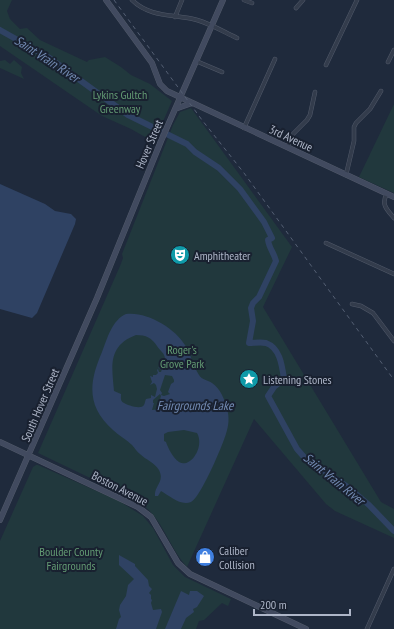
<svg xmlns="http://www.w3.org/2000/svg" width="394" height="629" font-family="'PT Sans Narrow',sans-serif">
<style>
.green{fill:#21383d}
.water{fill:#2f4263;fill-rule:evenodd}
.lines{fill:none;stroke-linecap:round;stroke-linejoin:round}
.river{stroke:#2f4263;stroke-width:6}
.street-casing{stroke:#515969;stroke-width:4.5}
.secondary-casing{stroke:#515969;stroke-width:6}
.street{stroke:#333c4c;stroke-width:3.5}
.secondary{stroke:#414a5f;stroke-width:5}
.rail{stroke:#545f73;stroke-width:1;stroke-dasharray:4 4;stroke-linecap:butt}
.labels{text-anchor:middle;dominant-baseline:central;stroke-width:4;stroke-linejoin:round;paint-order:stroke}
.park-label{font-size:12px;fill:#639b73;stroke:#192130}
.street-label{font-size:12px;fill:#aeb6c8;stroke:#192130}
.poi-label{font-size:12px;fill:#aeb6c8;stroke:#192130;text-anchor:start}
.water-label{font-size:13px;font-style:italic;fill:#738bb3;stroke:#192130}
</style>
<rect width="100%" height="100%" fill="#1f2a3c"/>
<!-- green -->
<path class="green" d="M0,0h12l-5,11 3,8 10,10 7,-1 13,12 47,22 2,-2 16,-3 16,10 10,8 19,9 22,17 -18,41 -23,-13 -29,-13 -102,-70z
M5,60l5,4 4,-4 8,7 -1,6 3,6 -24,-11v-7z
M394,104v89l-35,-16z
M191,108l101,139 -29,60 118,195 13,7v29l-59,-27 -9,-7 -72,-85 -67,148c-19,-21 -25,-52 -51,-67l-98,-47 82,-187 3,-8 -1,-4 51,-129 7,-13z
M36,465h2l81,36 24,15 10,12 20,37 12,12 46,22 -3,7 -6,-3 -18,17 -5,1 -3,8h-196v-88l33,-74z"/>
<!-- water -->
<path class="water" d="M0,184l45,20 10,7 16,3 5,5 -1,5 -38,89 -5,5 -32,-9z
M126,314c20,-3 49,14 59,31 6,9 8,21 14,30 3,5 9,5 13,8 8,5 13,17 15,26 2,6 2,14 0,21 -2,11 -27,69 -36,72 -11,4 -21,-6 -30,-11l-3,5h-3c-1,-10 10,-14 4,-26 -5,-8 -13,-10 -19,-16 -3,-2 -5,-6 -8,-9 -6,-6 -13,-9 -19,-15 -27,-24 -24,-48 -11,-78 5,-13 10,-32 24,-38zM136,335c10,0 16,3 21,11 3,5 8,7 8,13l5,4 1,4h-3l-2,2 -2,-5 -6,4 4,1 -1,3h-2l-1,-3 -1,1 1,3 -2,2h-3v2l-3,-1 2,6 -2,3 4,-2 2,2 1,4 -2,8 -4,-2v3l-5,1c-1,2 -1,4 -2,6 -3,5 -17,0 -20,-2 -4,-2 -3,-5 -3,-9l-7,-3c-2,-24 -7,-45 22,-56zM165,375l7,1 2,4v2l-3,2 -3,8 2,2 -6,2 -3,-1 1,-2 -2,-3zM160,394l1,2c-2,4 1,9 -1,13l-8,1 2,-7h-1v-3zM184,430l13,3c8,14 -7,36 -18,29 -6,-4 -11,-14 -13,-20l-2,-1v-7l4,-2z
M119,555l16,9v2l13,14 1,6 3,3 -3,4 2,2v4l1,1 -1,3 2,7 8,-1 1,3 -6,17h-40l3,-10 2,-2 -2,-7 1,-5 6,-9 2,-11 6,-6 -15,-14z
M181,591l8,4 1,-4h7l7,5 -7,11 -4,2 1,3 -8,6 -5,11h-16z"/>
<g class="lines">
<!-- river -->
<path class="river" d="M0,30l48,27 80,58 59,29 8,8 24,16 21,21 24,33 8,16 -4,2c1,8 6,13 8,21l-17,36 -6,6 -2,5 2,13 -4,22c5,0 12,-1 17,0 14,5 16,22 18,36l-10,8 -6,9 29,53 7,8 45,31 20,17 25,26"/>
<!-- street casing -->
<g class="street-casing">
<path id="street" d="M132,0c18,18 43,14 65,20 14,4 27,12 40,18
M244,0l8,3
M296,8l7,-8
M175,17l7,-17
M196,61l26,11
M388,62l6,-12
M326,65l31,-65
M244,128l31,-69
M287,147l6,-13 14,-14 3,-5 5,-23
M346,175l8,-34v-14l2,-4 14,-14 11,-18
M387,194c-7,10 1,17 7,24
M326,243l68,31
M352,304l9,2 12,7 21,28
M367,629l27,-60"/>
</g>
<!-- secondary casing -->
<g class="secondary-casing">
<path id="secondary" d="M106,0l46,63 8,21 7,7 227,106
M175,109l17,-6
M0,442l138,65 13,10 27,46 12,11 116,55
M0,520l97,-222 64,-157 62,-141"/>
</g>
<!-- street -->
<use href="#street" class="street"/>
<!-- secondary -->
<use href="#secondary" class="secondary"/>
<!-- rail -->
<path class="rail" d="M114,0l88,120 42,53 150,207"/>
</g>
<!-- icons -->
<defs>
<g id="theatre-disc" transform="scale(1)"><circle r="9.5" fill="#0f9aa8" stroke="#192130"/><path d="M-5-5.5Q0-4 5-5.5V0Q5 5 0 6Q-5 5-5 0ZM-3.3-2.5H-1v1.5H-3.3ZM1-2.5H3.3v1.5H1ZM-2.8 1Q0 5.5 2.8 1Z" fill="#fff"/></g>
<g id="sight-disc" transform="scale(1)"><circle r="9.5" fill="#0f9aa8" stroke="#192130"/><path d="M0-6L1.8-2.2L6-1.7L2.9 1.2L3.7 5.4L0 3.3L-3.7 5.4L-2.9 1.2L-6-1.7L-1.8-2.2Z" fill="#fff"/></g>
<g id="shop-disc" transform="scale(1)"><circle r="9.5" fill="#3f7fe0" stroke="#192130"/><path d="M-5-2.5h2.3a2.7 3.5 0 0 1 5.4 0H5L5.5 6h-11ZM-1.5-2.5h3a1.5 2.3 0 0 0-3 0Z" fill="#fff"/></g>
</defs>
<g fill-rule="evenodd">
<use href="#theatre-disc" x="180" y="255"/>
<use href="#sight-disc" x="249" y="379"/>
<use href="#shop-disc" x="205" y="557"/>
</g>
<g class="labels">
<!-- park labels -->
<g class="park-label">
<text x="120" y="94">Lykins Gultch<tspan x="120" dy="14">Greenway</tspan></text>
<text x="182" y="349">Roger's<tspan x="182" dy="14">Grove Park</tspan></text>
<text x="71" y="551">Boulder County<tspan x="71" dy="14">Fairgrounds</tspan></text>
</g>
<!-- street labels -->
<g class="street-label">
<text transform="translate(291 138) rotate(25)">3rd Avenue</text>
<text transform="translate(149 144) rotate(-67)">Hover Street</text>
<text transform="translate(40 405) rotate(-67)">South Hover Street</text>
<text transform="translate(120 488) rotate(27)">Boston Avenue</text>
</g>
<!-- poi labels -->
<g class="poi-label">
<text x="194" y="255">Amphitheater</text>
<text x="263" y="379">Listening Stones</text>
<text x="219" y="550">Caliber<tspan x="219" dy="14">Collision</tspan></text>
</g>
<!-- water labels -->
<g class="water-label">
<text transform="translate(47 59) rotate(33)">Saint Vrain River</text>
<text x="195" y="405">Fairgrounds Lake</text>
<text transform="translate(334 479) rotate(39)">Saint Vrain River</text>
</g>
</g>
<!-- scale -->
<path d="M254 609v6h96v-6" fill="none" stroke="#aeb6c8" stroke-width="2"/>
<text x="260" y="609" font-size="12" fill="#aeb6c8" stroke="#192130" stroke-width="3" paint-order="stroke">200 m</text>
</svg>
